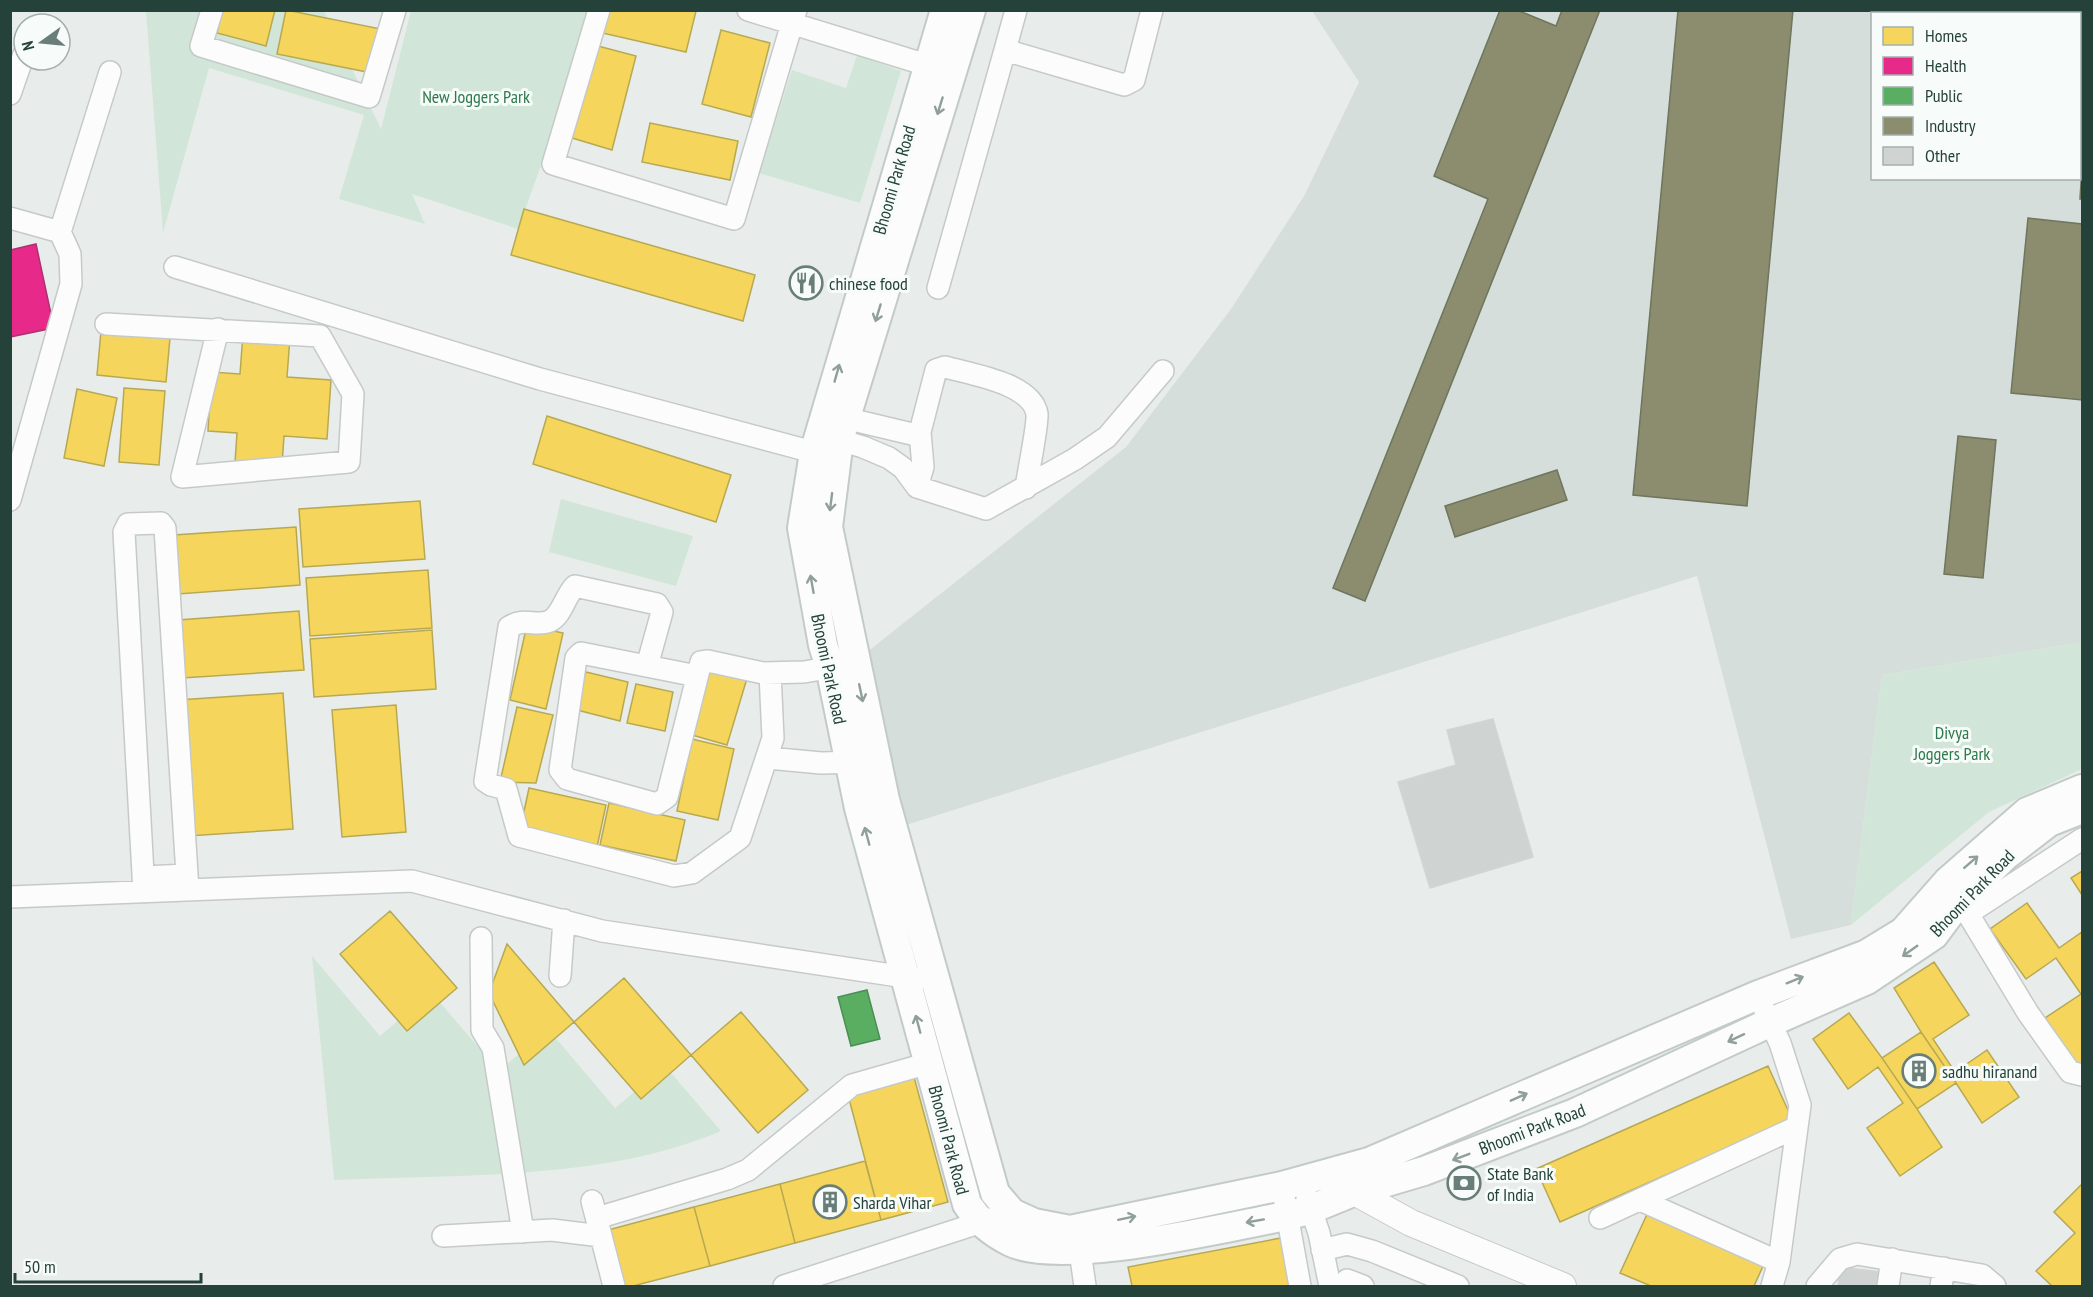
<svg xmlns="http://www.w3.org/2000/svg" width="2093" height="1297" font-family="'PT Sans Narrow',sans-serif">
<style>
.built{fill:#d6dedb;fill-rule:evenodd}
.green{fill:#d1e6d8}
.homes{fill:#f6d55c;stroke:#b7a952;stroke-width:1.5}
.health{fill:#e7298a;stroke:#ac3072;stroke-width:1.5}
.public{fill:#5aae61;stroke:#4a8e55;stroke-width:1.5}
.industry{fill:#8c8c6e;stroke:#6d765e;stroke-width:1.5}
.building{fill:#cfd4d2;stroke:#d1d6d4;stroke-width:1.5}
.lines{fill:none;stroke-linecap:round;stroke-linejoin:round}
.minor-casing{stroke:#c5cac8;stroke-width:24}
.tertiary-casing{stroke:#c5cac8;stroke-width:28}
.secondary-casing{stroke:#c3cbc8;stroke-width:32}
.minor{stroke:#fcfcfc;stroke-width:21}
.tertiary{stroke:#fcfcfc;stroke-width:26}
.secondary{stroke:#fcfcfc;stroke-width:28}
.oneway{stroke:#909f9b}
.labels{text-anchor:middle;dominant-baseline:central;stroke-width:6;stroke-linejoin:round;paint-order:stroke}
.park-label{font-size:18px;fill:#2d7a4b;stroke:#f7fbf9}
.street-label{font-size:18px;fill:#24423a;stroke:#f7fbf9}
.poi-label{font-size:18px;fill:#24423a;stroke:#f7fbf9;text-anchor:start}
</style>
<rect width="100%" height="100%" fill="#e8edeb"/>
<!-- built -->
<path class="built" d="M1312,11h770v631l-200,33 -31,250 -60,14 -94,-363 -791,249 -39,-173 259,-205 105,-138 73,-113 55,-114zM1872,14h208v164h-208z"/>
<!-- green -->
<path class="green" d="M146,11h178l57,118 30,-118h186l-79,218 -106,-35 13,30 -86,-25 25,-84 -155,-47 -46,165z
M857,55l44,16 -41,132 -101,-30 33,-103 54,18z
M561,499l132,37 -17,50 -127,-34z
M2082,642v127l-93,43 -138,113 31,-250z
M312,956l68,80 51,-44 68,79 49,-42 67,79 50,-42 56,65c-116,50 -263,43 -387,49z"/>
<!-- homes -->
<path class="homes" d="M222,10h53l-9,36 -49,-13z
M286,10l95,19 -9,44 -95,-19z
M603,10l93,1 -10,41 -88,-20z
M721,30l49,13 -19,74 -49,-13z
M598,46l38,10 -24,94 -40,-12z
M650,123l88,18 -8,39 -88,-18z
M524,209l231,66 -12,46 -232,-66z
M101,331l69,7 -4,44 -69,-7z
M243,333l47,4 -3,40 44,3 -4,59 -43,-3 -2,30 -47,-3 2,-30 -29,-2 3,-59 29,2z
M124,388l41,3 -6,74 -40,-3z
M77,389l40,9 -13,68 -40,-8z
M547,416l184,59 -15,47 -183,-58z
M420,501l5,58 -122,8 -4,-58z
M296,527l4,58 -122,9 -4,-59z
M428,570l4,58 -122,8 -4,-58z
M299,611l5,59 -122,8 -4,-58z
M527,625l36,8 -17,76 -36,-9z
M432,630l4,59 -122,8 -4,-58z
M705,666l43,9 -21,70 -35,-10z
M586,672l42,10 -8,39 -47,-12z
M636,684l37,8 -8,39 -38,-8z
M283,693l10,136 -105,7 -10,-136z
M396,705l10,127 -64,5 -10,-127z
M517,707l36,8 -17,68 -36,-1z
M692,739l42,10 -16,71 -41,-9z
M529,788l77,17 -9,42 -77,-17z
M609,803l76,17 -9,41 -76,-16z
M2082,871v24l-11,-17z
M2027,903l32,45 23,-16v130l-5,4 -32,-48 36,-24 -25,-36 -30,21 -36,-50z
M390,911l67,77 -50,43 -67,-77z
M507,944l67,78 -50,43 -35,-72z
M1934,962l35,53 -36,24 22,33 32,-22 32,47 -37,26 -26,-40 -39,26 25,38 -42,29 -33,-48 36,-25 -25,-36 -30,22 -35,-50 36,-26 33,45 39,-26 -27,-44z
M624,978l67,77 -50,44 -67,-77z
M741,1012l67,78 -50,43 -67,-78z
M1921,1032l35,51 -39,26 -35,-51z
M1768,1066l24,53 -232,103 -24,-53z
M914,1077l34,125 -67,18 -33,-125z
M865,1161l16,59 -86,23 -15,-59z
M780,1184l15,59 -85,23 -16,-59z
M2082,1184v102h-30l-16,-15 39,-38 -21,-21z
M694,1207l16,59 -77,20h-9l-16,-56z
M1649,1210l115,54 -10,22h-103l-31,-13z
M1281,1238l9,48h-158l-4,-19z"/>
<!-- health -->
<path class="health" d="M36,244l18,84 -44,9v-87z"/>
<!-- public -->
<path class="public" d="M867,990l13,49 -29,7 -13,-49z"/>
<!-- industry -->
<path class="industry" d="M1500,10h17l39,16 6,-16h38l-235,591 -32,-13 155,-389 -54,-23z
M1678,10h115l-46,496 -114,-11z
M2082,167v32h-2z
M2028,218l54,6v176l-71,-7z
M1958,436l38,4 -13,138 -39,-4z
M1557,470l10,30 -112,37 -10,-31z"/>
<!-- building -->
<path class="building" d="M1493,719l40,138 -103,31 -32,-106 58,-17 -9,-35z
M1840,1267l40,5 -1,14h-41z"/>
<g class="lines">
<!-- minor casing -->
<g class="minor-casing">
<path id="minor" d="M212,10l-11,36 168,51 26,-87
M599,10l-46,154 181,55 62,-209
M748,10l195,60
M1016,10l-11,40 119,35 10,-5 18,-70
M10,94l14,-40
M10,218l50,14 10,22 1,30 -61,216
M60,232l50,-160
M175,267l365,112 288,77
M938,288l67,-238
M106,324l214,12 33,58 -4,68 -167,15 36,-148
M832,415l80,19 8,-2 16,-62 9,-3c25,7 87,16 92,47 1,12 -9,58 -11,74
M826,436l37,11 26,11 14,10 14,19 69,22 89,-50 32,-22 56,-66
M917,487l6,-20 -3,-35
M647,666l15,-54 -5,-8 -82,-18c-10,10 -13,29 -25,35 -13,6 -26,-4 -41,6l-24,154 6,4 15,4 13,47 155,40 18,-3 48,-35 33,-100 -3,-65
M697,676l-116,-23 -5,5 -16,112 7,9 90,25 10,-7 34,-135 7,-1 55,12 41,-1 41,-7
M768,758l53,5 42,-1
M143,877l44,-2
M1953,889l75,124 42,59 12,3
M144,892l-20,-360 4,-8 33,-1 4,5 23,362
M10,897l402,-16 190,50 316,48
M1969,913l113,-74
M481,938l1,92 11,18 30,184
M560,976l4,-56
M1765,1011l15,32 20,62 -21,157 -7,24
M1282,1186l18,100
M1307,1197l12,36 11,53
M1640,1200l139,62
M592,1201l22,85
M597,1218l130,-39 21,-9 104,-85 77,-22
M1600,1218l197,-91
M443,1236l109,-6 49,6
M1078,1237l7,49
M1322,1250l25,-6 25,7 86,35
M1347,1280l16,6
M784,1286l210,-68
M1817,1286l23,-27 17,-5 125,21 13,11
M1888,1286l4,-27
M1941,1286l3,-18"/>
</g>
<!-- tertiary casing -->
<g class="tertiary-casing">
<path id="tertiary" d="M1342,1185l69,38 152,63"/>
</g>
<!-- secondary casing -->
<g class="secondary-casing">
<path id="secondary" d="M945,10l-131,443 -12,75 21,117 7,22 29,141 108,396c11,17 25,29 44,38 51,25 215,-15 275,-26l23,-6 44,-18 71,-21 151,-58 196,-91 96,-42 67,-45 26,-35 45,-44 44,-34 33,-13
M971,10l-132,430 -11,87 57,273 110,393 17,20 22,10 36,7 212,-44 87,-24 389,-167 109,-41 36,-22 45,-51 79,-69 55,-23"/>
</g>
<!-- minor -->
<use href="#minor" class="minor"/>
<!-- tertiary -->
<use href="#tertiary" class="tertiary"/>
<!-- secondary -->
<use href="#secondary" class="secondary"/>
</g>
<!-- one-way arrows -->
<defs><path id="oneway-shaft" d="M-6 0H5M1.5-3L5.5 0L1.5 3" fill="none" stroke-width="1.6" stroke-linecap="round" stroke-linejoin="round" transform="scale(1.5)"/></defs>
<g class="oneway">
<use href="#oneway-shaft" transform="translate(940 106) rotate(107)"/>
<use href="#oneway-shaft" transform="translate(878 313) rotate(107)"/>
<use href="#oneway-shaft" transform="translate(837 373) rotate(-74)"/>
<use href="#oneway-shaft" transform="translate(831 502) rotate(97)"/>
<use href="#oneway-shaft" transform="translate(812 584) rotate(-100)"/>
<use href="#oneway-shaft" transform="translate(861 693) rotate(78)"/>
<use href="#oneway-shaft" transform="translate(867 836) rotate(-105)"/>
<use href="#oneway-shaft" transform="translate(1971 862) rotate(-41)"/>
<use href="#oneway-shaft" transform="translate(1910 951) rotate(145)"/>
<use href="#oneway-shaft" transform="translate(1795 980) rotate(-22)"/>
<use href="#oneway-shaft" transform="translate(918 1024) rotate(-105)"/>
<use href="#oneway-shaft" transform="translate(1736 1038) rotate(155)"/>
<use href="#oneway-shaft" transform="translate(1519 1097) rotate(-24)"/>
<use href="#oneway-shaft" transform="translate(1461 1157) rotate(159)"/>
<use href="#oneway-shaft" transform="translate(1127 1218) rotate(-12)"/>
<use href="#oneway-shaft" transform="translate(1255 1221) rotate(170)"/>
</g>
<!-- icons -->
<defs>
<g id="restaurant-ring" transform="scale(1.725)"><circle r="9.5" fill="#f7fbf9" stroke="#697e78" stroke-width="1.5"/><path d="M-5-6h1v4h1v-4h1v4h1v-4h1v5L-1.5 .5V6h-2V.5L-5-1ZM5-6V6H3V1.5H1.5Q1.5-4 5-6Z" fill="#697e78"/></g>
<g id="building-ring" transform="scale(1.725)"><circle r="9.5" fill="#f7fbf9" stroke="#697e78" stroke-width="1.5"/><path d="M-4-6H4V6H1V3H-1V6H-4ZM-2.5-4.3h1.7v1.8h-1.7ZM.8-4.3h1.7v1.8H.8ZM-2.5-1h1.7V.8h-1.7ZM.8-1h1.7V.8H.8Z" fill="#697e78"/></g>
<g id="bank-ring" transform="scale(1.725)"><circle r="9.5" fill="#f7fbf9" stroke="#697e78" stroke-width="1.5"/><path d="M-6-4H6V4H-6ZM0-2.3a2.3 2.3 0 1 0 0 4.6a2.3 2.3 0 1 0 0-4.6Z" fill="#697e78"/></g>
</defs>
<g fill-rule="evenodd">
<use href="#restaurant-ring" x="806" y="283"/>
<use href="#building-ring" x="1919" y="1071"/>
<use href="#bank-ring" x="1464" y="1183"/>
<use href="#building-ring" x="830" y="1202"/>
</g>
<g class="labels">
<!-- park labels -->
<g class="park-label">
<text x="476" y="96">New Joggers Park</text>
<text x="1952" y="732">Divya<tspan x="1952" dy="21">Joggers Park</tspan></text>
</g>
<!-- street labels -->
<g class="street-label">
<text transform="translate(894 180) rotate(-74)">Bhoomi Park Road</text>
<text transform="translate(829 669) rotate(78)">Bhoomi Park Road</text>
<text transform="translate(1972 893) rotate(-46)">Bhoomi Park Road</text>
<text transform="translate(1532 1129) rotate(-21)">Bhoomi Park Road</text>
<text transform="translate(949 1140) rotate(75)">Bhoomi Park Road</text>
</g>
<!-- poi labels -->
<g class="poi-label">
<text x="829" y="283">chinese food</text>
<text x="1942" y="1071">sadhu hiranand</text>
<text x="1487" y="1173">State Bank<tspan x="1487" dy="21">of India</tspan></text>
<text x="853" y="1202">Sharda Vihar</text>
</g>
</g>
<!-- border -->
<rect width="2093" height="1297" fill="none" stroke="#24423a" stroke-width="24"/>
<!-- legend -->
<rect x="1871" y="12" width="210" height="168" fill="#f7fbf9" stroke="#a3b1ad" stroke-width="1.5"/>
<rect x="1883" y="27" width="30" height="18" fill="#f6d55c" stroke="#a3b1ad" stroke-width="1.5"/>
<text x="1925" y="42" font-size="18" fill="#24423a">Homes</text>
<rect x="1883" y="57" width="30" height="18" fill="#e7298a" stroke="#a3b1ad" stroke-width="1.5"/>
<text x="1925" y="72" font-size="18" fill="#24423a">Health</text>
<rect x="1883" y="87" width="30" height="18" fill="#5aae61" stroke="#a3b1ad" stroke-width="1.5"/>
<text x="1925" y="102" font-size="18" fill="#24423a">Public</text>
<rect x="1883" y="117" width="30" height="18" fill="#8c8c6e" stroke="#a3b1ad" stroke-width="1.5"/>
<text x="1925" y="132" font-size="18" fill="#24423a">Industry</text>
<rect x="1883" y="147" width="30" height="18" fill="#cfd4d2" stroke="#a3b1ad" stroke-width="1.5"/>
<text x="1925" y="162" font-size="18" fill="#24423a">Other</text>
<!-- north arrow -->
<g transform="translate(42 42) rotate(255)"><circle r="28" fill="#f7fbf9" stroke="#a3b1ad" stroke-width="1.5"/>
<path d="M0-4.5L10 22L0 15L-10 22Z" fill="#697e78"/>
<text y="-9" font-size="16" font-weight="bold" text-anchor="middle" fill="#24423a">N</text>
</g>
<!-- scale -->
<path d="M15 1273v9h186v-9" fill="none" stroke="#24423a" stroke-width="3"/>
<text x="24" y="1273" font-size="18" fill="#24423a" stroke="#f7fbf9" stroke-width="4.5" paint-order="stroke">50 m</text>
</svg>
